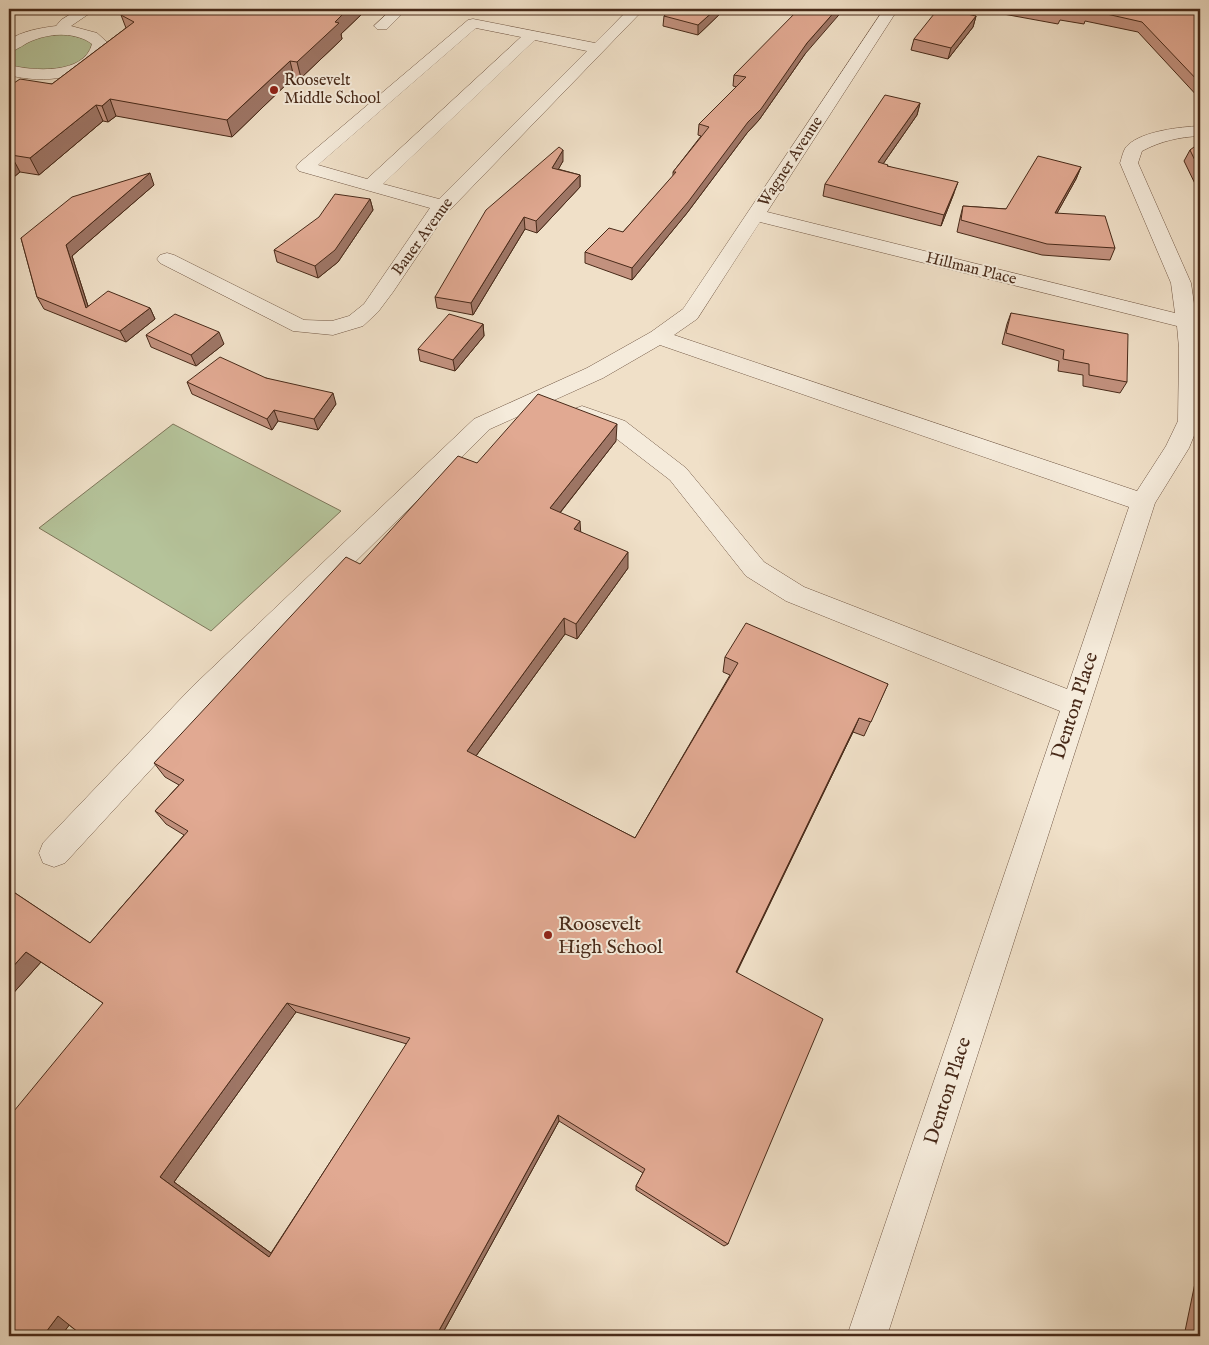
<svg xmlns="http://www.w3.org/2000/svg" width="1209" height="1345" font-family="'IM FELL English',serif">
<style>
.green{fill:#b5c39a;stroke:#7e765a}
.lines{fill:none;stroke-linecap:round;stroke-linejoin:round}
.minor-casing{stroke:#725845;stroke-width:1}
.minor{fill:#f5ebdb;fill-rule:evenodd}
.wall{fill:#c2917e;stroke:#482a19;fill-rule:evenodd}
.shaded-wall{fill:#9e7666;stroke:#482a19}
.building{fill:#e1a992;stroke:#482a19;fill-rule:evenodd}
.poi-dot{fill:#8f2418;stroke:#f5ebdb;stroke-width:2}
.labels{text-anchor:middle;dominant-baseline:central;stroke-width:4;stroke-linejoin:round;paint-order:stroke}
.far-poi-label{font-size:16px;fill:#482a19;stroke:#f5ebdb;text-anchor:start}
.far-street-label{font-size:16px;fill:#482a19;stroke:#f5ebdb}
.street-label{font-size:20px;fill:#482a19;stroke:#f5ebdb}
.poi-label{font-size:20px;fill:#482a19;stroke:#f5ebdb;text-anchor:start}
</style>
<rect width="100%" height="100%" fill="#f0e0c8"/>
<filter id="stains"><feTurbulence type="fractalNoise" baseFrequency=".004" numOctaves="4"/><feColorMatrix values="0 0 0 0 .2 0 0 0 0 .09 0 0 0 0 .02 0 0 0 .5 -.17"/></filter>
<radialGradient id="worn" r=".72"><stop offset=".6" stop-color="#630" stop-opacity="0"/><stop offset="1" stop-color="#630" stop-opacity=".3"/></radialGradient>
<!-- green -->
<path class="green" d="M56,31l44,12 -29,27h-62v-23l3,-2z
M173,424l168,87 -130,120 -172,-103z"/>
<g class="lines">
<!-- minor casing -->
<g class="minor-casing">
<path id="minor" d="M79,9h17l-25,17 26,7 11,10c-10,38 -68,41 -99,32v-10c24,6 75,10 83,-21 -16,-12 -40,-11 -58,-4 -9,3 -16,10 -25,12v-12c13,-9 31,-12 47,-14l5,-6z
M392,9h15l-20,20h-10l-3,-3z
M629,9h15l-199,206 -52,77 -15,20 -15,14 -30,9 -40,-4 -133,-68 -3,-4 3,-4 7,-2 7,2 130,65 28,1 17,-5 15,-12 66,-96 -131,-37 -3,-4 3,-4 169,-143 5,-1 122,24zM476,28l45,9 -154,142 -49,-14zM535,40l52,11 -148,148 -56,-15z
M884,9h14l-131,203 408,101 -4,-30 -51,-120c2,-5 3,-14 8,-18 15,-14 52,-18 72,-19v10c-21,1 -39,5 -58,15l-4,12 53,120 9,62v76l-11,27 -34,55 -268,833h-40l213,-625 -274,-110 -40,-25 -76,-96 -61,-47 -35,-14 -3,-5 3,-5 8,-3 43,15 61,47 78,94 40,25 263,102 62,-182 -469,-162 -57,33 -113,51 -278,274 -147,160 -11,4 -11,-4 -4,-10 4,-10 149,-156 282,-268 113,-51 64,-36 32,-23zM760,222l417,104 2,22 -1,73 -12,25 -29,45 -463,-156 23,-16z"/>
</g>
<!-- minor -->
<use href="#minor" class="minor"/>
</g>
<!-- wall -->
<path class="wall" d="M130,9h234v3l-23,22 1,5 -41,39 -7,-1 -62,60 -116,-21 -8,6 -5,-1 -64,54 -19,-3 -11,9v-96l43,-1 74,-56 -5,-13z
M725,9l-27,26 -35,-9 1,-10z
M976,9h224v90l-62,-67 -53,-11 -1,3 -24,-4 -2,4z
M976,16l-3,11 -25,32 -37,-9 3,-11z
M805,54l-46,66 -12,13 -60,80 -55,67 -47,-17v-11l38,-20 50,-56v-4l28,-36 -3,-1 1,-11 38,-37 -4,-1 1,-11z
M920,103l-3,12 -34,49 5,2 66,27 -13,33 -118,-30 2,-12z
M1200,146v48l-16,-33 6,-11z
M563,161l-5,8 22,6v12l-43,46 -12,-4 -52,86 -36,-7 -2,-11z
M1081,167l-5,12 -19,34 58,35 -5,12 -68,-5 -85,-23 3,-14 3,-12 43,3z
M154,185l-82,71 16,50 62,2 5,11 -29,23 -82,-33 -7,-12 -16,-59z
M370,199l3,11 -35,52 -20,16 -41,-16 -3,-12z
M1011,313l116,69 -7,11 -37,-7v-11l-25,-4 1,-10 -57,-17 5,-20z
M483,324l1,12 -29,35 -35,-10 -2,-12z
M146,335l78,9 -28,22 -45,-19z
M266,378l70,26 -18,26 -40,-9 -6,9 -80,-36 -5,-12z
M616,441l-56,72 21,19 47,36 -51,71 -12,-5 -89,122 159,82 95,-163 -7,-3 2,-15 163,27 -24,52 -11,-4 -116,240 -9,272 -4,2 -88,-56v-4l7,-13 -84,-52 -118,215h-358l-14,-11 -8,11h-52l94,-333 -62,-41 -32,36v-109l81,54 94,-108 -18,-11 -11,-13 24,-26 -14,-8 -11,-14 206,-199 117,-101zM296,1012l111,32 -136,209 -97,-71z
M1200,1259v77h-16z"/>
<!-- shaded-wall -->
<path class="shaded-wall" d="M348,9h16v3l-23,22 1,5 -41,39 -4,-16 38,-40z
M716,9h9l-27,26v-10z
M837,9h7l-39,45 -46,66 -12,13 -60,80 -55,67v-12l175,-225z
M976,16l-3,11 -25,32 3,-11z
M290,61l4,16 -62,60 -5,-17z
M110,99l6,17 -8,6 -6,-16z
M920,103l-3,12 -41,59 2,-12z
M96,105l7,16 -64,54 -9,-17z
M563,150v11l-10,18 -1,-11z
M11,155l9,17 -11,9v-24z
M1081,167l-5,12 -25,45 4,-11z
M150,173l4,12 -82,71 20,63 -6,-11 -20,-63z
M580,175v12l-43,46 -1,-12z
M958,182l-4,11 -13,33 3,-11z
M370,199l3,11 -35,52 -20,16 -3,-12z
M524,217l1,12 -52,86 -2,-12z
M150,308l5,11 -29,23 -6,-11z
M483,324l1,12 -29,35 -2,-11z
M219,332l5,12 -28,22 -5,-11z
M333,393l3,11 -18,26 -4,-11z
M274,410l4,11 -6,9 -5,-11z
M617,424l-1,17 -65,83 -1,-16z
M580,521l1,16 -7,-8z
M628,552v16l-51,71 -1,-15z
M564,618l1,16 -95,130 -3,-13z
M859,718l-6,14 -121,249 4,-9z
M26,952l15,10 -32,36v-27z
M287,1003l9,9 -122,170 105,77 -10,-2 -109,-80z
M558,1115l1,6 -118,215h-5z
M58,1316h18l-15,20h-18z"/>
<!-- building -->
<path class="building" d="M130,9h218l-13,13 4,1 -42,39 -7,-1 -63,59 -117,-21 -8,7 -6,-1 -66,53 -19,-3 -2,2v-72h2l9,-6 32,5 82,-62 -13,-7z
M672,9h44l-18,16 -34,-9z
M799,9h38l-30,34 -46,66 -13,13 -60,80 -56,66 -47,-16 24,-24 14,4 53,-60h-3l36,-45 -10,-3 47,-47 -12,-2z
M938,9h7l31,7 -25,32 -37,-9z
M1036,9h164v74l-58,-61 -53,-12 -2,4 -23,-5 -2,5z
M885,95l35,8 -42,59 10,3 -1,1 71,16 -14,33 -119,-31z
M1198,144l2,2v25l-10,-21z
M559,147l4,3 -11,18 28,7 -44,46 -12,-4 -53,86 -36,-6 51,-87z
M1038,156l43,11 -26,46 50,3 10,32 -68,-4 -86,-24 2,-14 43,3z
M150,173l-84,72 20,63 22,-17 42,17 -30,23 -83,-34 -16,-59 51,-41z
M335,194l35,5 -35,51 -20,16 -41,-16 45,-33z
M1011,313l117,21 -1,48 -38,-7v-11l-26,-5 1,-9 -58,-17z
M175,314l44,18 -28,23 -45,-20z
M449,314l34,10 -30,36 -35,-11z
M220,357l46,21 67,15 -19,26 -40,-9 -7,9 -80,-37z
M538,394l79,30 -67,84 30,13 -6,8 54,23 -52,72 -12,-6 -97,133 168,87 103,-175 -13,-6 21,-34 142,61 -17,38 -12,-4 -123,254 87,47 -95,225 -92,-58 9,-17 -87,-54 -122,221h-353l-25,-20 -15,20h-34v-219l94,-114 -77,-51 -17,19v-82l81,54 98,-112 -33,-20 29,-31 -30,-17 192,-206 14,7 98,-108 19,7zM287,1003l123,35 -141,219 -109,-80z
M1200,1323v13h-2z"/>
<!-- markers -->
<g class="poi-dot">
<circle cx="274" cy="90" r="5"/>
<circle cx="548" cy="935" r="5"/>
</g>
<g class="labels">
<!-- far-poi labels -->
<g class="far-poi-label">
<text x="284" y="81">Roosevelt<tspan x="284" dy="18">Middle School</tspan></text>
</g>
<!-- far-street labels -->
<g class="far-street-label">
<text transform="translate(791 162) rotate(-57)">Wagner Avenue</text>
<text transform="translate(423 237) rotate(-54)">Bauer Avenue</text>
<text transform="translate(971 269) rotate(14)">Hillman Place</text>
</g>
<!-- street labels -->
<g class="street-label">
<text transform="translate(1075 706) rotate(-72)">Denton Place</text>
<text transform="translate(948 1091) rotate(-72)">Denton Place</text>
</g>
<!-- poi labels -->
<g class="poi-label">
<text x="558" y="924">Roosevelt<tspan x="558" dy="23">High School</tspan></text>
</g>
</g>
<!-- margin -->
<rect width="1209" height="1345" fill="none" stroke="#f0e0c8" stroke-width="30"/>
<rect x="10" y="10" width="1189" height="1325" fill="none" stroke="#482a19" stroke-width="2.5"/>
<rect x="15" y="15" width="1179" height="1315" fill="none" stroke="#482a19"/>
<rect width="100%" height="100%" filter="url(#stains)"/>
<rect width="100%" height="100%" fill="url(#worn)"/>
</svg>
